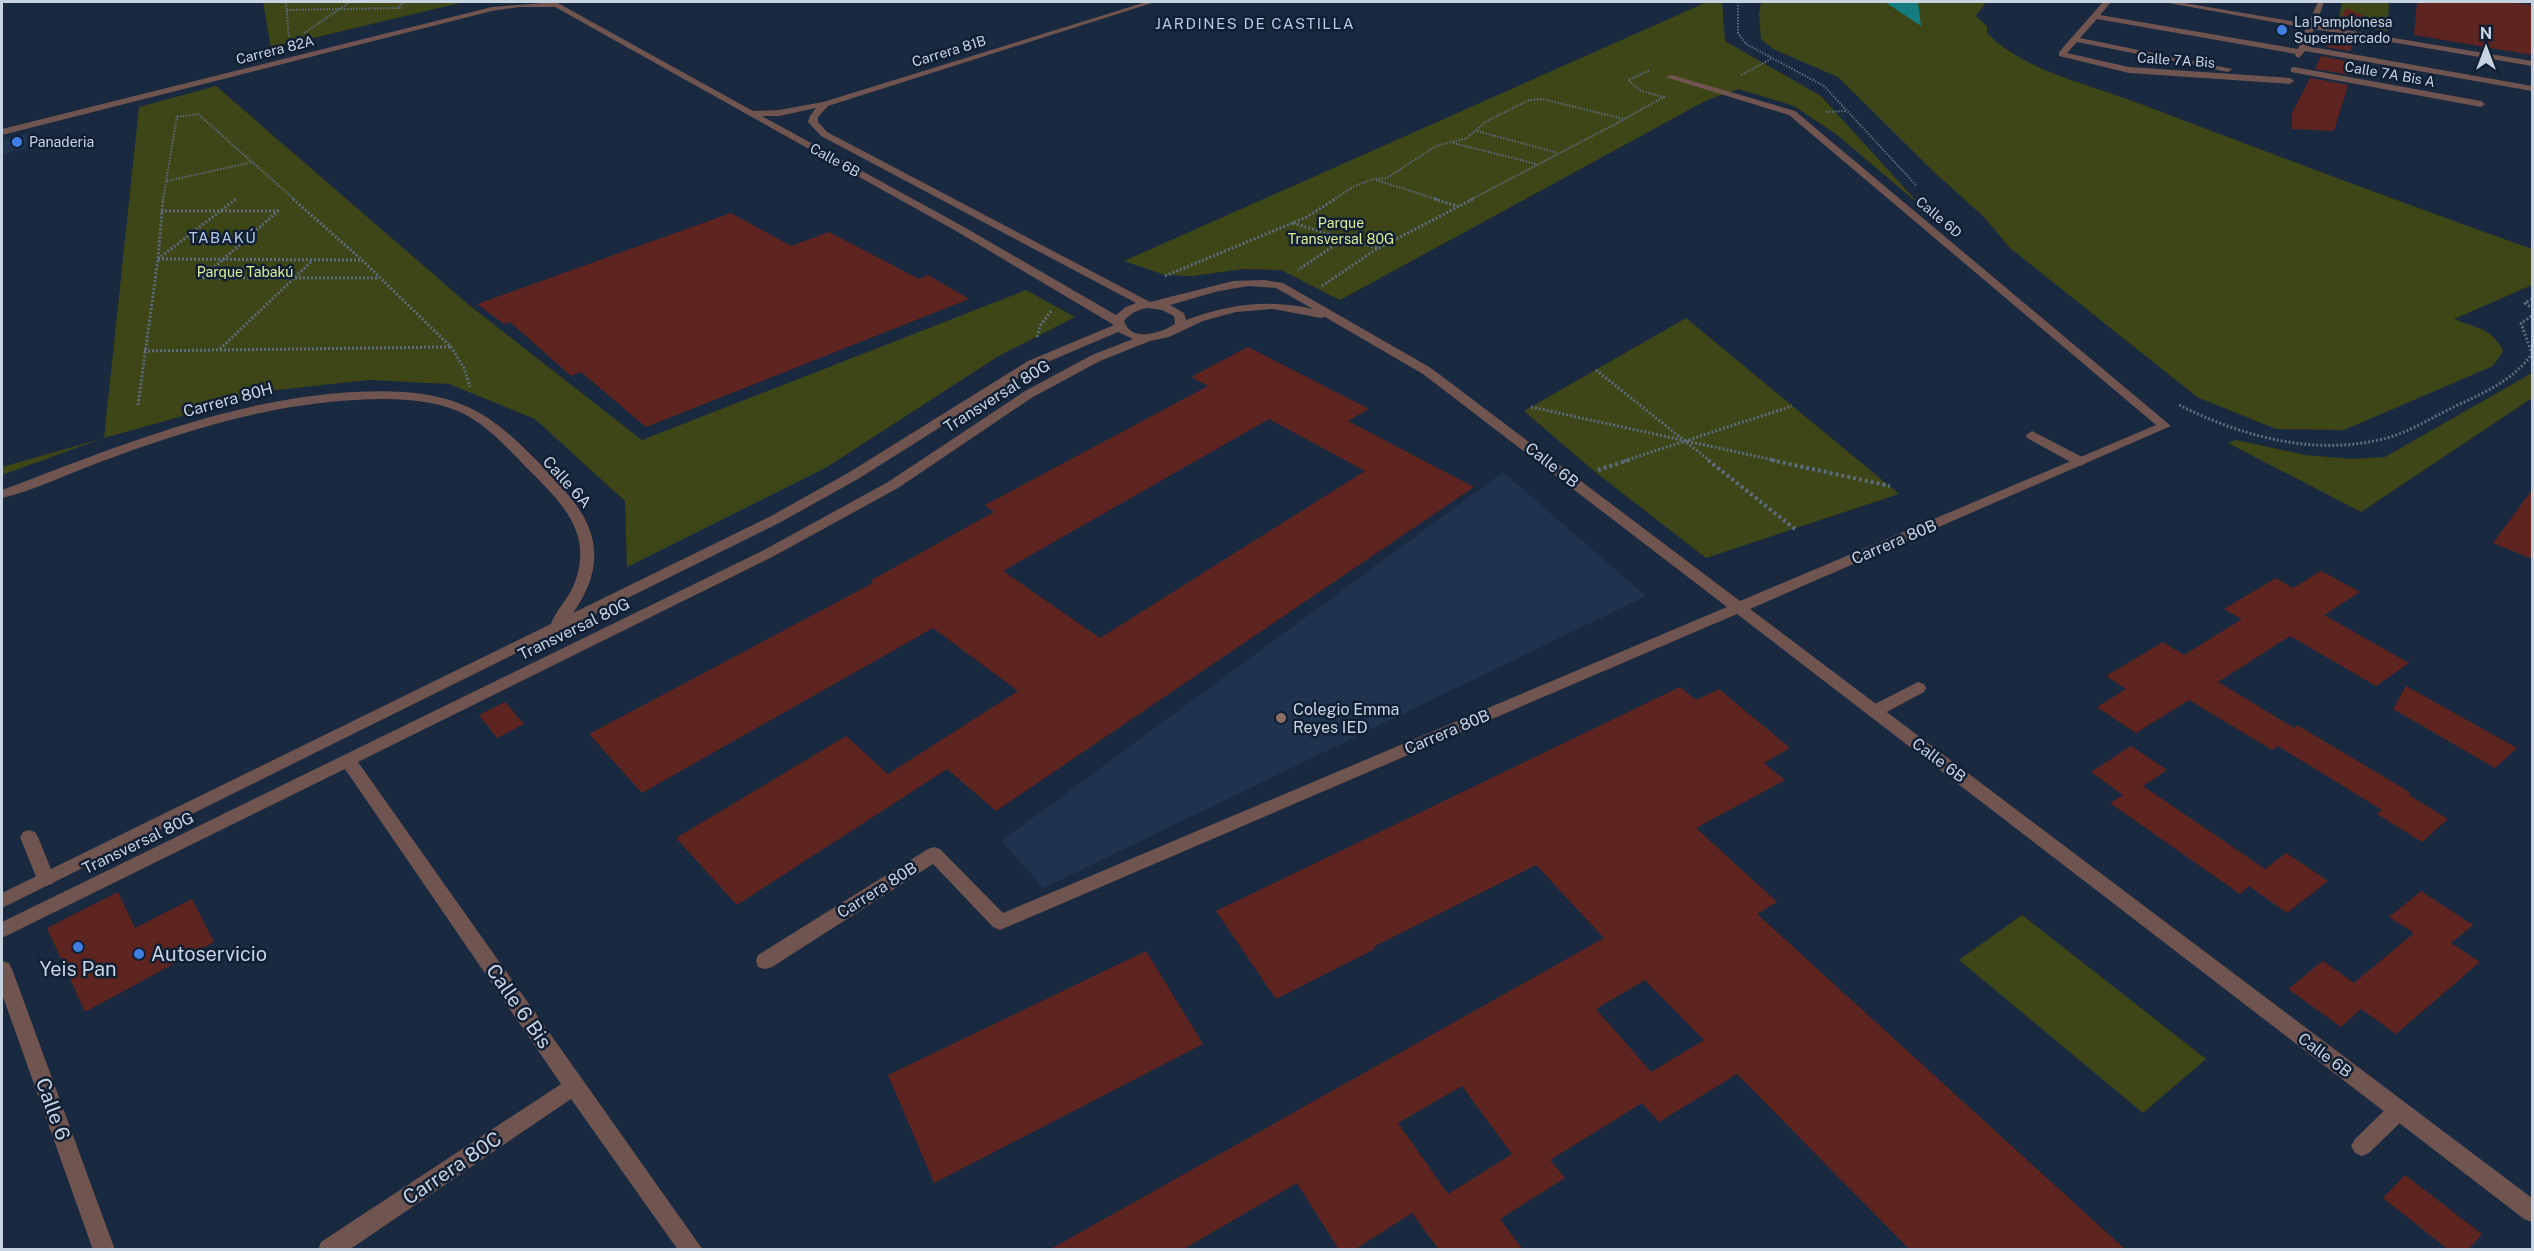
<svg xmlns="http://www.w3.org/2000/svg" width="2534" height="1251" font-family="'Public Sans',sans-serif">
<style>
.built{fill:#1f324e}
.green{fill:#3e4617}
.water{fill:#147c7f}
.building{fill:#5e2420;fill-rule:evenodd}
.lines{fill:none;stroke-linecap:round;stroke-linejoin:round}
.path-far2{stroke:#5c6b7d;stroke-width:2;stroke-dasharray:1.5 1.5;stroke-linecap:butt}
.path-far1{stroke:#5c6b7d;stroke-width:3;stroke-dasharray:2 2;stroke-linecap:butt}
.path{stroke:#5c6b7d;stroke-width:4;stroke-dasharray:3 3;stroke-linecap:butt}
.service{fill:#70544f;fill-rule:evenodd}
.minor{fill:#70544f;fill-rule:evenodd}
.shop-dot{fill:#3f7fe0;stroke:#101f34;stroke-width:2}
.education-dot{fill:#8d6e63;stroke:#101f34;stroke-width:2}
.labels{text-anchor:middle;dominant-baseline:central;stroke-width:5;stroke-linejoin:round;paint-order:stroke}
.far-poi-label{font-size:14px;fill:#c8d3e1;stroke:#101f34;text-anchor:start}
.far-street-label{font-size:14px;fill:#c8d3e1;stroke:#101f34}
.far-park-label{font-size:14px;fill:#deef94;stroke:#101f34}
.far-neighbourhood-label{font-size:15px;letter-spacing:1.5px;fill:#b6cae8;stroke:#101f34}
.street-label{font-size:16px;fill:#c8d3e1;stroke:#101f34}
.poi-label{font-size:16px;fill:#c8d3e1;stroke:#101f34;text-anchor:start}
.near-poi-label{font-size:20px;fill:#c8d3e1;stroke:#101f34;text-anchor:start}
.near-street-label{font-size:20px;fill:#c8d3e1;stroke:#101f34}
</style>
<rect width="100%" height="100%" fill="#19293f"/>
<!-- built -->
<path class="built" d="M28,133l1,14 -27,8v-15z
M1503,472l143,124 -602,292 -43,-47z"/>
<!-- green -->
<path class="green" d="M263,2h201l-193,46z
M1707,2h15l3,39 96,55 100,110 -85,-72 -42,-28 -55,-17 -32,11 -367,200 -59,-30 -38,-1 -51,7 -27,-1 -41,-14z
M1761,2h225l-10,14 11,10v7c37,38 102,51 151,70 131,50 263,99 394,146v36l-78,34c23,10 37,8 49,32l-10,15 -149,64 -68,-1 -79,-32 -187,-149 -26,-31 -50,-45 -96,-95 -65,-28 -12,-10 -2,-25z
M2342,2h47l-2,29 -49,-7z
M216,86l253,219 173,135 384,-150 49,27 -78,40 -170,110 -200,100 -2,-66 -90,-82 -86,-35 -80,-4 -93,10 -172,48 -102,37v-8l102,-29 35,-331z
M1686,318l213,176 -193,64 -112,-87 -70,-60z
M2532,373v25l-171,114 -133,-69 8,-3 70,15 44,4 35,-2z
M2022,915l184,144 -63,54 -184,-153z"/>
<!-- water -->
<path class="water" d="M1885,2h33l3,24z"/>
<!-- building -->
<path class="building" d="M2417,2h90l25,3v50l-118,-20z
M2346,8l17,7 -5,15 -21,-4z
M2332,34l23,4 -5,13 -24,-4z
M2321,56l26,5 -4,10 9,2 -1,2 -36,-6z
M2310,78l38,7 -14,46 -42,-2v-16z
M731,213l60,33 38,-14 90,47 9,-4 41,24 -323,128 -65,-55 -10,4 -61,-54 -6,2 -27,-20z
M1248,347l121,62 -21,12 126,66 -478,324 -49,-42 -210,136 -61,-67 170,-102 42,38 130,-83 -85,-63 -291,165 -53,-59 284,-151 -3,-2 124,-69 -9,-7 223,-119 -17,-9zM1269,419l96,52 -265,167 -97,-67z
M2532,490v69l-39,-16z
M2321,571l39,21 -36,23 85,48 -33,23 -86,-50 -72,46 76,46 3,-3 114,68 -2,2 39,24 -26,23 -45,-28 5,-4 -104,-64 -6,4 -83,-50 -53,33 -39,-26 29,-18 -20,-13 57,-34 21,13 58,-36 -18,-10 52,-31 17,10z
M2406,686l111,62 -22,20 -102,-59z
M1680,687l16,13 23,-11 71,59 -26,15 21,17 -89,48 81,74 -20,12 369,336h-216l-173,-176 -78,48 -17,-19 -92,57 15,18 -65,41 23,31h-84l-27,-37 -58,37h-15l-42,-67 -115,67h-133l555,-312 -68,-73 -163,82 2,2 -99,50 -60,-88zM1645,980l59,60 -53,32 -55,-63zM1462,1086l50,68 -64,40 -50,-71z
M505,702l19,22 -27,14 -18,-23z
M2131,746l36,24 -24,16 122,83 21,-16 42,28 -41,32 -38,-27 -9,8 -130,-91 13,-8 -32,-23z
M2421,891l52,34 -22,18 29,19 -84,72 -35,-25 -20,18 -53,-38 35,-28 31,22 60,-50 -25,-16z
M118,892l17,36 57,-29 22,43 -129,70 -38,-84z
M1146,951l57,93 -269,139 -46,-108z
M2405,1175l77,59 -14,16h-19l-66,-52z"/>
<g class="lines">
<!-- path-far2 -->
<path class="path-far2" d="M286,2l3,36
M1738,2v31l8,11 78,42 92,99
M398,7l7,-5
M287,10l116,-2
M304,33l46,-31
M1741,75l30,-16
M1826,112l21,-1
M177,117l21,-3 97,86
M1477,131l81,22
M1453,143l83,21
M1376,180l63,20
M167,181l86,-19
M163,200l14,-84
M1333,200l20,-13 20,-8 14,-1 49,-32 31,-8 20,-17 42,-21 13,-1 82,20 40,-22 -23,-6 -13,-11 22,-10
M1470,200l153,-80"/>
<!-- path-far1 -->
<path class="path-far1" d="M293,199l69,61 89,87 13,21 6,19
M1434,199l26,8
M161,211h117l-76,67
M1293,223l51,16 -46,31
M1344,239l35,9 94,-49
M158,259l203,1
M158,259l78,-60
M1165,276l142,-59 28,-18
M203,278h175
M1322,286l56,-38
M2532,299l-7,4 7,5
M1037,337l3,-11 11,-15
M220,349l92,-88
M144,351l306,-4
M1596,370l114,91
M138,405l20,-146 5,-60
M2179,405c64,32 137,52 208,33 25,-7 47,-22 71,-33 28,-13 55,-25 74,-51l-11,-31 11,-7
M1531,407l247,54
M1624,461l168,-55"/>
<!-- path -->
<path class="path" d="M1708,460l87,69
M1771,460l119,26
M1598,470l31,-10"/>
<!-- service -->
<path class="service" d="M2032,431l54,28 2,3 -7,4 -5,-1 -49,-27 -1,-3z
M1918,682l6,2 2,4 -2,4 -43,23h-12l-2,-4 2,-4z
M29,830l6,2 3,5 17,42 -3,5 -6,2 -6,-2 -3,-5 -17,-42 3,-5z
M2398,1101l7,3 3,7 -3,7 -36,35 -7,3 -7,-3 -4,-7 4,-7 36,-35z"/>
<!-- minor -->
<path class="minor" d="M556,2l197,109 26,-1 44,-8 323,-100h9l-327,104 -10,11v5l9,10 323,170 83,-21 31,-1 19,3 148,85 309,233 416,-176 -367,-310 -124,-38 7,-2 123,36 376,315 -421,183 782,589v24l-8,-3 -787,-605 -730,313 -7,3 -7,-3 -60,-63 -161,103 -7,2 -7,-2 -2,-6 2,-6 170,-106 6,-2 6,2 63,64 724,-306 -304,-233 -98,-57 -4,1 -48,-9 -37,3 -33,9 -34,16 -19,4 -50,20 -67,36 -135,91 -124,68 -416,206 345,488h-25l-107,-151 -222,151h-31l3,-8 240,-158 -216,-315 -343,169v-16l762,-372 124,-68 137,-91 67,-36 41,-16 -15,-7 -82,35 -178,112 -77,43 -779,386v-15l549,-269c4,-12 15,-23 21,-35 25,-55 -11,-87 -48,-124 -17,-18 -36,-38 -58,-50 -33,-17 -75,-17 -111,-15 -89,5 -172,31 -255,62 -32,12 -65,28 -98,36v-8c114,-43 228,-91 352,-98 39,-2 84,-1 120,18 34,17 65,53 91,81 36,40 39,78 8,122l198,-97 77,-43 180,-112 86,-36 -158,-94 -401,-224h-36l-27,4 -490,124v-6l490,-122zM816,108l-6,8 -2,6 13,14 315,167 -10,4 -10,8 -152,-88 -202,-111h17zM1249,286l27,2 37,21c-45,-10 -83,-5 -127,11l-2,-7 -14,-8 49,-14zM1147,308l15,2 12,6 1,8c-14,9 -44,19 -51,-3 6,-8 14,-11 23,-13z
M2103,2h8l-11,13 198,34 8,-21 -143,-26h15l130,22 10,-22h6l-8,23 216,36v5l-218,-37 -7,17 225,40v5l-227,-40 -6,7 -4,-2 1,-2 -199,-35 -17,19 152,31 -4,3 -151,-30 -10,11 62,14 161,11 4,3 -4,3 -161,-11 -70,-17v-4z
M2294,67l187,34 4,3 -4,3 -190,-35v-4z
M2,961l7,2 3,6 103,281h-22l-91,-256z"/>
</g>
<!-- markers -->
<g class="shop-dot">
<circle cx="2282" cy="30" r="6"/>
<circle cx="17" cy="142" r="6"/>
<circle cx="78" cy="947" r="6"/>
<circle cx="139" cy="954" r="6"/>
</g>
<circle class="education-dot" cx="1281" cy="718" r="6"/>
<g class="labels">
<!-- far-poi labels -->
<g class="far-poi-label">
<text x="2294" y="22">La Pamplonesa<tspan x="2294" dy="16">Supermercado</tspan></text>
<text x="29" y="142">Panaderia</text>
</g>
<!-- far-street labels -->
<g class="far-street-label">
<text transform="translate(275 50) rotate(-14)">Carrera 82A</text>
<text transform="translate(949 51) rotate(-17)">Carrera 81B</text>
<text transform="translate(2176 60) rotate(4)">Calle 7A Bis</text>
<text transform="translate(2390 74) rotate(10)">Calle 7A Bis A</text>
<text transform="translate(835 160) rotate(29)">Calle 6B</text>
<text transform="translate(1939 217) rotate(40)">Calle 6D</text>
</g>
<!-- far-park labels -->
<g class="far-park-label">
<text x="1341" y="223">Parque<tspan x="1341" dy="16">Transversal 80G</tspan></text>
<text x="245" y="272">Parque Tabakú</text>
</g>
<!-- far-neighbourhood labels -->
<g class="far-neighbourhood-label">
<text x="1255" y="23">JARDINES DE CASTILLA</text>
<text x="223" y="237">TABAKÚ</text>
</g>
<!-- street labels -->
<g class="street-label">
<text transform="translate(997 396) rotate(-32)">Transversal 80G</text>
<text transform="translate(228 400) rotate(-15)">Carrera 80H</text>
<text transform="translate(1552 465) rotate(38)">Calle 6B</text>
<text transform="translate(567 482) rotate(48)">Calle 6A</text>
<text transform="translate(1894 542) rotate(-23)">Carrera 80B</text>
<text transform="translate(574 629) rotate(-26)">Transversal 80G</text>
<text transform="translate(1447 732) rotate(-23)">Carrera 80B</text>
<text transform="translate(1939 760) rotate(37)">Calle 6B</text>
<text transform="translate(138 843) rotate(-26)">Transversal 80G</text>
<text transform="translate(877 890) rotate(-32)">Carrera 80B</text>
<text transform="translate(2325 1055) rotate(37)">Calle 6B</text>
</g>
<!-- poi labels -->
<g class="poi-label">
<text x="1293" y="709">Colegio Emma<tspan x="1293" dy="18">Reyes IED</tspan></text>
</g>
<!-- near-poi labels -->
<g class="near-poi-label">
<text x="151" y="954">Autoservicio</text>
<text x="78" y="969" text-anchor="middle">Yeis Pan</text>
</g>
<!-- near-street labels -->
<g class="near-street-label">
<text transform="translate(519 1006) rotate(55)">Calle 6 Bis</text>
<text transform="translate(53 1109) rotate(70)">Calle 6</text>
<text transform="translate(452 1168) rotate(-34)">Carrera 80C</text>
</g>
</g>
<!-- border -->
<rect width="2534" height="1251" fill="none" stroke="#c8d3e1" stroke-width="6"/>
<!-- north arrow -->
<g transform="translate(2486 48)" stroke="#101f34" stroke-width="4.5" paint-order="stroke">
<path d="M0-4.5L10 22L0 15L-10 22Z" fill="#c8d3e1"/>
<text y="-9" font-size="16" font-weight="bold" text-anchor="middle" fill="#c8d3e1">N</text>
</g>
</svg>
